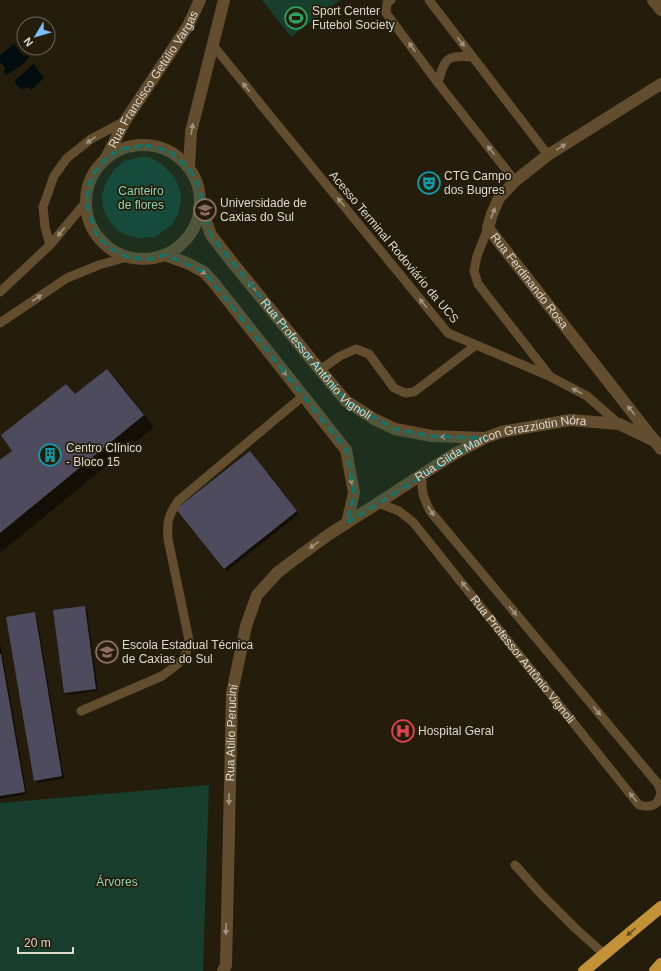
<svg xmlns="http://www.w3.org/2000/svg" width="661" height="971" font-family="Arial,sans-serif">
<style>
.green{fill:#183f2e}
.water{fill:#000c0e}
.shadow{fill:#0007}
.building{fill:#4e4b5e}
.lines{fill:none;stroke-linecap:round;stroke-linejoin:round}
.lane{stroke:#624e2e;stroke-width:9}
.street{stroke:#624e2e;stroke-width:12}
.highway{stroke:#c39136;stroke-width:12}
.oneway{fill:#a0947e}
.oneway2{fill:#6c511e}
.marked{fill:#0f766e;fill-opacity:0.2;stroke:#0f766e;stroke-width:3;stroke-dasharray:8 5;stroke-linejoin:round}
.labels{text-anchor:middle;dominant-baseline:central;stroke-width:3.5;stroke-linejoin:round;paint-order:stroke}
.poi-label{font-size:12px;fill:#ded9ce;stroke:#241d0b;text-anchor:start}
.street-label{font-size:12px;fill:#ded9ce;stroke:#241d0b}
.park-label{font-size:12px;fill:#8ad5b1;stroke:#241d0b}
</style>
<rect width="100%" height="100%" fill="#241d0b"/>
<!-- green -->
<path class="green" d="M262,0h78l-49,37z
M141,157h8l11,6 10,9 7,10 4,12v9l-3,11 -6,11 -17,12 -18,1 -11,-3 -9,-5 -8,-10 -6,-12 -1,-14 5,-14 8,-11 9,-8z
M209,785l-6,186h-203v-168z"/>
<!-- water -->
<path class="water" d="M14,44l10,12 3,-1 2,3 -11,10 -12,7 -2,-3 1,-4 -5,-6v-7z
M34,64l3,5 7,9 -13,12 -3,-3 -4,1 -3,2 -7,-9z"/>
<!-- shadow -->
<path class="shadow" d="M107,370l11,11 36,46 -154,126v-92l13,-10 62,-56z
M252,455l47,59 -72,57 -3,-3z
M84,607l3,2 11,82 -30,4 -3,-2z
M34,613l3,3 27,163 -27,4 -2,-2z
M0,641l27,153 -27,5z"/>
<!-- building -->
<path class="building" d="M107,369l37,46 -144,118v-73l12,-9 -11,-16 65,-51 9,10z
M250,451l47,60 -73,58 -48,-60z
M85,606l11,83 -32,4 -11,-83z
M35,612l27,164 -28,5 -28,-164z
M0,654h1l24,138 -25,4z"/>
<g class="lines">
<!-- lane -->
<g class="lane">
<path d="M391,0l-4,3 -1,10 52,70 77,98"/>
<path d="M429,0l119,155"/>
<path d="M212,44l59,73 177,216 101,43 38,20 32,28"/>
<path d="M438,83c7,-25 8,-28 34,-26"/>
<path d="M488,228l-11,28 -3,15 4,13 71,91"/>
<path d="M50,245l-5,-18 -2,-20 11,-31 13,-18 24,-19 34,-18"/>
<path d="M0,292l50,-47 36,-43"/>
<path d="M0,323l67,-45 32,-13 28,-8"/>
<path d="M320,370l20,-14 16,-7 13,5 25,34 11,5 9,-1 62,-47"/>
<path d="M422,474c-1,16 1,23 8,37l228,273 3,8"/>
<path id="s1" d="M378,503l21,8 14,11 226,283c12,3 19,1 22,-12"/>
<path d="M81,711l81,-35 12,-9 8,-7 4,-7 3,-13 -21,-101c-1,-18 0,-23 10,-38l125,-105"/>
<path d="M515,865l26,29 34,34 29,26"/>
</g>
<!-- street -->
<g class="street">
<path d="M653,0l8,10"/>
<path id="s2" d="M661,84l-113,71 -33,26 -16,17 -7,16 -4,14 173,221"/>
<circle cx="143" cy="202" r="57"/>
<path id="s3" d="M106,158l19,-37 63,-95 12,-26"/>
<path d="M189,168l2,-36 33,-132"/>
<path id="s4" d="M200,203l11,32 21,27 88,108 26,31 28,18 21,10 37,7 51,2"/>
<path d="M165,255l22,8 17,9 10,11 132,167 8,43 -7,30"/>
<path id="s5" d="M223,971l3,-6 6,-272 14,-67 11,-31 21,-23 16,-12 34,-25 50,-32 51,-33 27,-17 29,-15 16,-6 69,-12 49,4 36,17"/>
</g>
<!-- highway -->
<path class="highway" d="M584,971l77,-64
M655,971l6,-7"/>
</g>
<!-- one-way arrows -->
<defs><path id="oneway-solid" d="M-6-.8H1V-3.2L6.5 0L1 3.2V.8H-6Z"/></defs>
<g class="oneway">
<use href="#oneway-solid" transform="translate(461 42) rotate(53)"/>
<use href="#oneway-solid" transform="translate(412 47) rotate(-126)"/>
<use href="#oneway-solid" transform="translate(246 87) rotate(-129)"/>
<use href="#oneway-solid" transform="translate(192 129) rotate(-80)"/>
<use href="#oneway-solid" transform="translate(91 140) rotate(146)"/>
<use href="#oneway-solid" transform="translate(561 147) rotate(-32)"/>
<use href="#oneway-solid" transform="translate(491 150) rotate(-128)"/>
<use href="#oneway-solid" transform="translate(341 202) rotate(-130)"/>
<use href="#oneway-solid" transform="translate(493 213) rotate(-69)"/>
<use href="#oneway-solid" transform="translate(61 232) rotate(130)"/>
<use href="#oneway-solid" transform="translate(201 271) rotate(33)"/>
<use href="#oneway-solid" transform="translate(252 286) rotate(-129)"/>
<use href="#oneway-solid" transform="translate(37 298) rotate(-33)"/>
<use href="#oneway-solid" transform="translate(423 303) rotate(-130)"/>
<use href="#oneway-solid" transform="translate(283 371) rotate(52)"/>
<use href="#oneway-solid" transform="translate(577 391) rotate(-152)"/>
<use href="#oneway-solid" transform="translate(631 410) rotate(-128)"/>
<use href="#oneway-solid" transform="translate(446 437) rotate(-178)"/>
<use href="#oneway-solid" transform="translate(351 479) rotate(79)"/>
<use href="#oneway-solid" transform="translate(431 511) rotate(57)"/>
<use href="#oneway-solid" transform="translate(314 545) rotate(145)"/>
<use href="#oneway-solid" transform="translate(465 586) rotate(-129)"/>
<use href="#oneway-solid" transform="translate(513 611) rotate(50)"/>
<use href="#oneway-solid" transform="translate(597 711) rotate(50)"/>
<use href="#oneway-solid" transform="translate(633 797) rotate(-129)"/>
<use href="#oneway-solid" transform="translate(229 799) rotate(91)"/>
<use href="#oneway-solid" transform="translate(226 929) rotate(91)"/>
</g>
<use class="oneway2" href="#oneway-solid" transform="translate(631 932) rotate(140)"/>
<!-- marked area -->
<path class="marked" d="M145,145l25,6 19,17 9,16 13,51 135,166 49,28 37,7 53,2 -138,85 7,-30 -8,-43 -142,-178 -39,-17 -19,5 -19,-3 -18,-9 -13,-14 -10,-32 2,-16 7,-15 11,-13 14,-9z"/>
<!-- icons -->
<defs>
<g id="stadium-ring" transform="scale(1.15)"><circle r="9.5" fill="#241d0b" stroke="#2e9e5b" stroke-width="1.5"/><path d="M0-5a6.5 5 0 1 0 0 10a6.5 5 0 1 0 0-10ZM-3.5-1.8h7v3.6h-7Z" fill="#2e9e5b"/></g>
<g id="theatre-ring" transform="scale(1.15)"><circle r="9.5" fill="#241d0b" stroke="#0f9aa8" stroke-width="1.5"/><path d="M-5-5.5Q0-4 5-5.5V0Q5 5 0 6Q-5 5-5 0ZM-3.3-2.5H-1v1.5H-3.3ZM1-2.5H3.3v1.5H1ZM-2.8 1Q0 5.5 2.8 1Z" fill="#0f9aa8"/></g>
<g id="university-ring" transform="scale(1.15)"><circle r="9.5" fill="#241d0b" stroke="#8d6e63" stroke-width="1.5"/><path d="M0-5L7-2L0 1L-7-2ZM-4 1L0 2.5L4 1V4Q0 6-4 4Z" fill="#8d6e63"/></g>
<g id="building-ring" transform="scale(1.15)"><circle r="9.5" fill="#241d0b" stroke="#0f9aa8" stroke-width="1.5"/><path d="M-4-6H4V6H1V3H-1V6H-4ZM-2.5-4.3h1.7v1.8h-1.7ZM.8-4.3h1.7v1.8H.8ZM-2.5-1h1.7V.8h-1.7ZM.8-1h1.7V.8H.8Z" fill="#0f9aa8"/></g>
<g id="hospital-ring" transform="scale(1.15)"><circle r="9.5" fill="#241d0b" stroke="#e0444e" stroke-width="1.5"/><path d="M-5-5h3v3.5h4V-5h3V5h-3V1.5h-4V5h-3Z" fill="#e0444e"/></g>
</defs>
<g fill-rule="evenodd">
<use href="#stadium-ring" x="296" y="18"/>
<use href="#theatre-ring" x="429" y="183"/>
<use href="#university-ring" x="205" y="210"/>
<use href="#building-ring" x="50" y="455"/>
<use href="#university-ring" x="107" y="652"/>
<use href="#hospital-ring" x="403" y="731"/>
</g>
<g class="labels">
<!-- poi labels -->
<g class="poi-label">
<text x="312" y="11">Sport Center<tspan x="312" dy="14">Futebol Society</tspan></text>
<text x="444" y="176">CTG Campo<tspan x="444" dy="14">dos Bugres</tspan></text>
<text x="220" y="203">Universidade de<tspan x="220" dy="14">Caxias do Sul</tspan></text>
<text x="66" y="448">Centro Clínico<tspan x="66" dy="14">- Bloco 15</tspan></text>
<text x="122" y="645">Escola Estadual Técnica<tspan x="122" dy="14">de Caxias do Sul</tspan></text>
<text x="418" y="731">Hospital Geral</text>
</g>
<!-- street labels -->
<g class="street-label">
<text stroke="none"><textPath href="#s3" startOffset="92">Rua Francisco Getúlio Vargas</textPath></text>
<text transform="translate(394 247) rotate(50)">Acesso Terminal Rodoviário da UCS</text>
<text stroke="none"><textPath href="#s2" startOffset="298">Rua Ferdinando Rosa</textPath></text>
<text stroke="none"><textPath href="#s4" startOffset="197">Rua Professor Antônio Vignoli</textPath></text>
<text stroke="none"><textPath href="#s5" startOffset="670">Rua Gilda Marcon Grazziotin Nóra</textPath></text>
<text stroke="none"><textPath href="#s1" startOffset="216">Rua Professor Antônio Vignoli</textPath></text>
<text stroke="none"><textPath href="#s5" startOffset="239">Rua Atilio Perucini</textPath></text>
</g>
<!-- park labels -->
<g class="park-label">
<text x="141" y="191">Canteiro<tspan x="141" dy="14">de flores</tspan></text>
<text x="117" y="882">Árvores</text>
</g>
</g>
<!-- north arrow -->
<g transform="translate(36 36) rotate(232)"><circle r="19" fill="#241d0b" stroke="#6e6859"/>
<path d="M0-3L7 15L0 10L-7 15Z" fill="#7cbef9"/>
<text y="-6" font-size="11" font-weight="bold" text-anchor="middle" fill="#ded9ce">N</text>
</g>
<!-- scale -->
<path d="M18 947v6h55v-6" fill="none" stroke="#ded9ce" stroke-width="2"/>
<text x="24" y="947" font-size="12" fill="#ded9ce" stroke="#241d0b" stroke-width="3" paint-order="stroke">20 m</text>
</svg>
